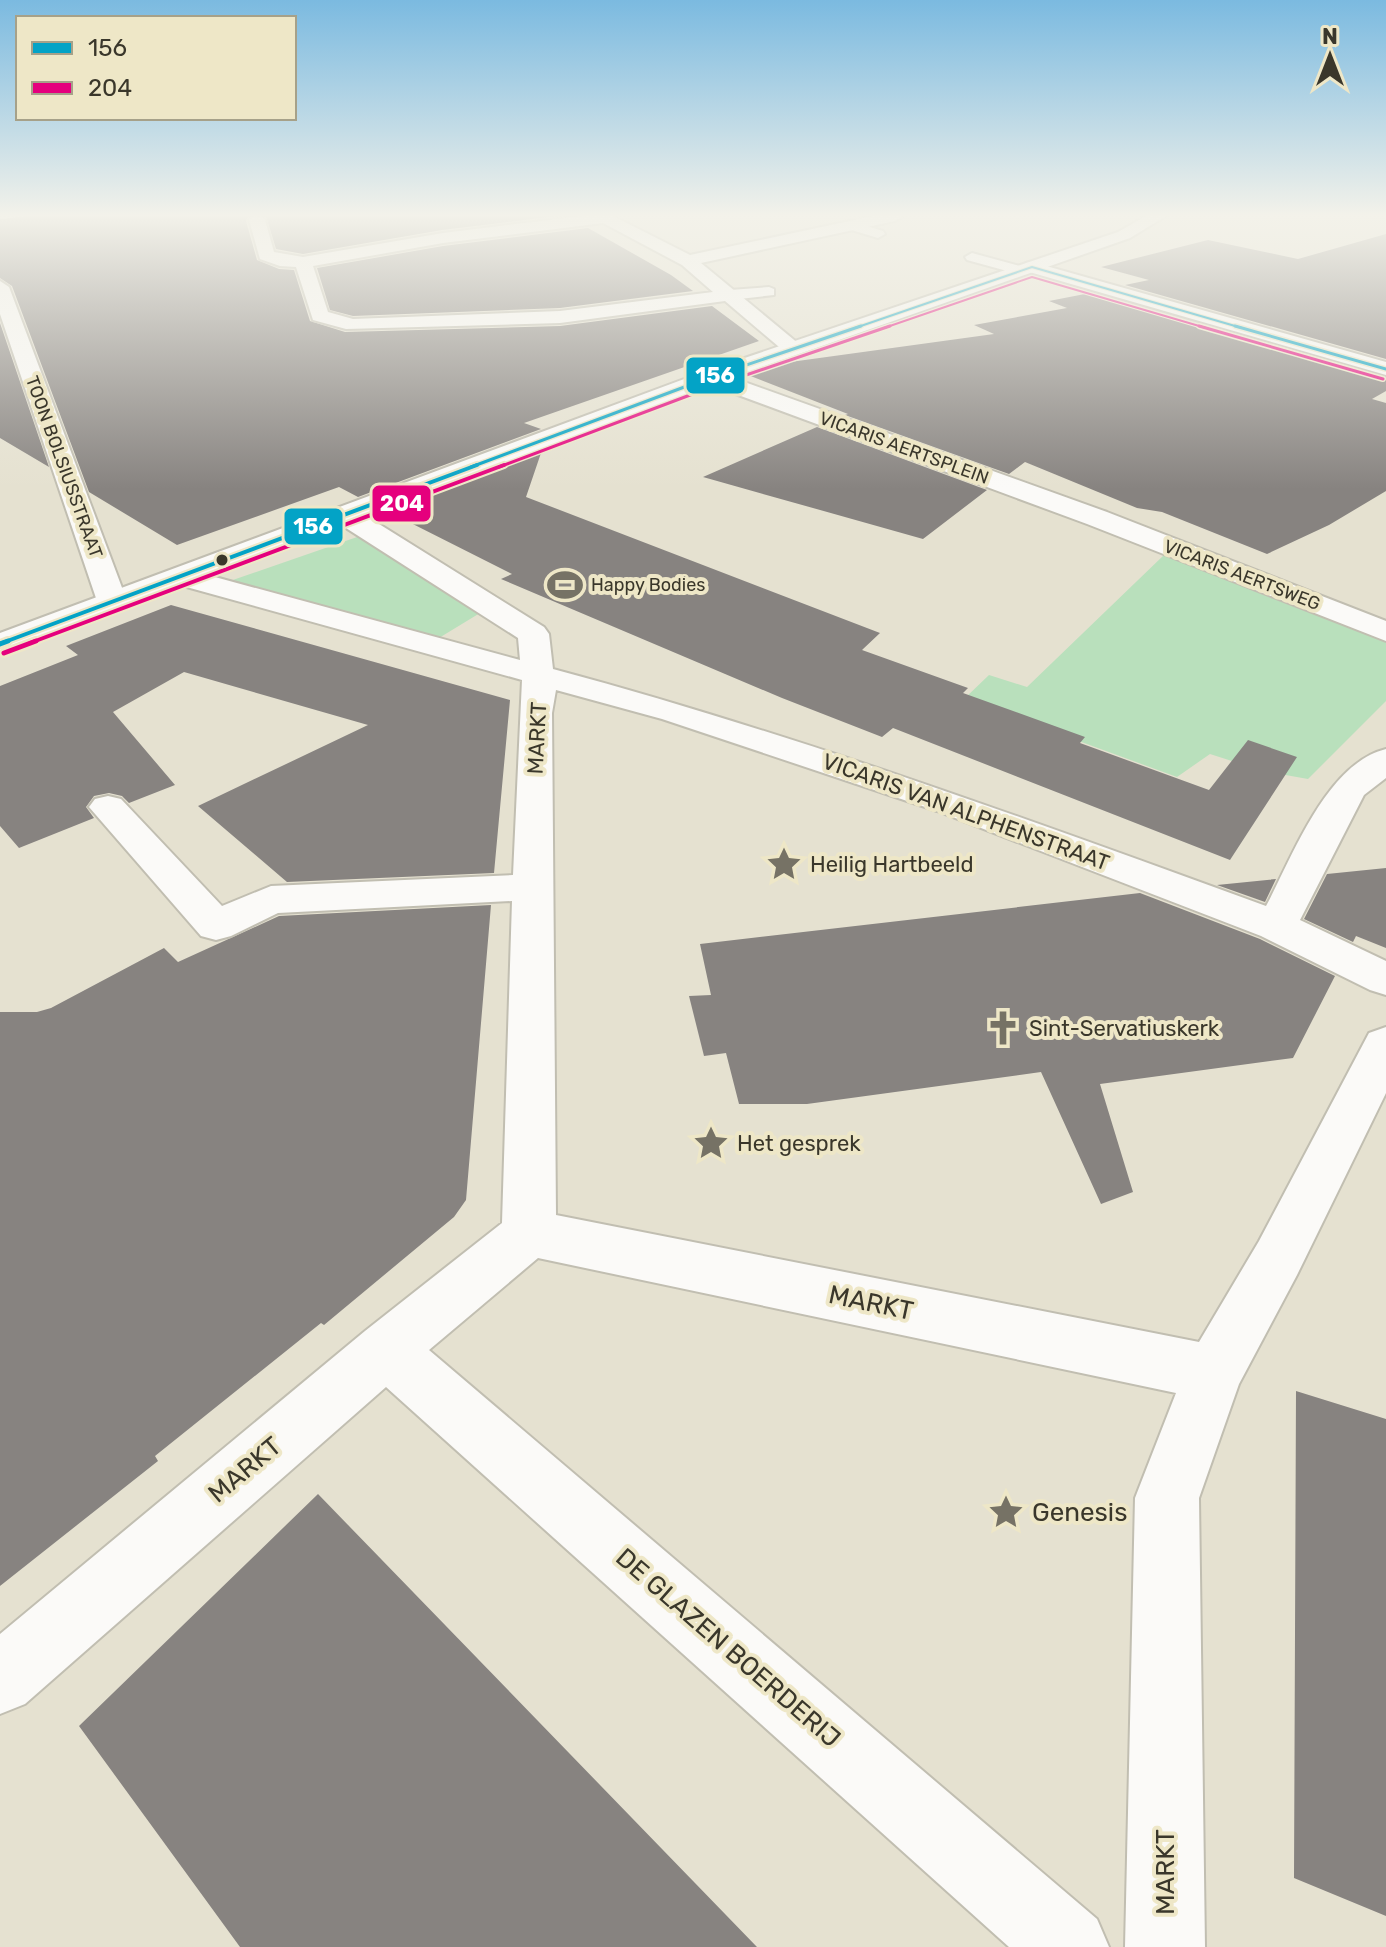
<svg xmlns="http://www.w3.org/2000/svg" width="1386" height="1947" font-family="Rubik,sans-serif">
<style>
.green{fill:#b9e0bc}
.building{fill:#878380}
.lines{fill:none;stroke-linecap:round;stroke-linejoin:round}
.lane-casing{stroke:#c1beb1;stroke-width:4}
.street-casing{stroke:#c1beb1;stroke-width:4}
.secondary-casing{stroke:#c1beb1;stroke-width:4}
.lane{fill:#fbfaf8;fill-rule:evenodd}
.street{fill:#fbfaf8;fill-rule:evenodd}
.secondary{fill:#fbfaf8;fill-rule:evenodd}
.bus-1-far3-casing{stroke:#eee7c7;stroke-width:4}
.bus-1-far2-casing{stroke:#eee7c7;stroke-width:6}
.bus-1-far1-casing{stroke:#eee7c7;stroke-width:8}
.bus-1-casing{stroke:#eee7c7;stroke-width:10}
.bus-2-far3-casing{stroke:#eee7c7;stroke-width:4}
.bus-2-far2-casing{stroke:#eee7c7;stroke-width:6}
.bus-2-far1-casing{stroke:#eee7c7;stroke-width:8}
.bus-2-casing{stroke:#eee7c7;stroke-width:10}
.bus-1-far3{stroke:#03a3c6;stroke-width:2}
.bus-1-far2{stroke:#03a3c6;stroke-width:3}
.bus-1-far1{stroke:#03a3c6;stroke-width:4}
.bus-1{stroke:#03a3c6;stroke-width:5}
.bus-2-far3{stroke:#e5007d;stroke-width:2}
.bus-2-far2{stroke:#e5007d;stroke-width:3}
.bus-2-far1{stroke:#e5007d;stroke-width:4}
.bus-2{stroke:#e5007d;stroke-width:5}
.bus-dot{fill:#3a372b;stroke:#eee7c7;stroke-width:3}
.labels{text-anchor:middle;dominant-baseline:central;stroke-width:8;stroke-linejoin:round;paint-order:stroke}
.far-street-label{font-size:18px;fill:#3a372b;stroke:#eee7c7}
.far-poi-label{font-size:18px;fill:#3a372b;stroke:#eee7c7;text-anchor:start}
.street-label{font-size:22px;fill:#3a372b;stroke:#eee7c7}
.poi-label{font-size:22px;fill:#3a372b;stroke:#eee7c7;text-anchor:start}
.near-street-label{font-size:26px;fill:#3a372b;stroke:#eee7c7}
.near-poi-label{font-size:26px;fill:#3a372b;stroke:#eee7c7;text-anchor:start}
.line-badge{stroke:#eee7c7;stroke-width:3}
.badge-label{font-size:22px;text-anchor:middle;font-weight:bold;fill:#fff}
</style>
<rect width="100%" height="100%" fill="#e5e1d0"/>
<!-- green -->
<path class="green" d="M360,536l120,77 -46,28 -207,-59z
M1164,555l222,87v59l-78,78 -45,-8 -53,-17 -33,23 -213,-78 25,-24 38,12z"/>
<!-- building -->
<path class="building" d="M30,216h219l-3,5 11,39 22,9 15,1 16,51 35,11 215,-6 152,-20 47,35 -235,82 17,6 -183,68 -19,-10 -162,58 -88,-53 -77,-206 -12,-8v-59z
M266,216h290l-114,14 -139,24 -27,-5z
M588,228l83,47 22,16 -133,17 -207,8 -23,-6 -13,-42 126,-22z
M1386,234v125l-261,-74 24,-5 -48,-13 107,-27 90,19z
M1090,293l296,85v13l-14,8 14,4v88l-57,34 -62,29 -105,-42 -25,-4 -112,-46 -16,12 -164,-59 3,-1 -100,-39 35,-12 211,-29 -20,-9 93,-17 -18,-7z
M0,323l49,144 -49,-29z
M817,427l170,63 -64,49 -220,-62z
M541,453l-15,44 354,136 -18,17 106,38 -5,5 122,44 -5,6 129,47 39,-50 49,17 -67,103 -337,-132 -11,9 -100,-39 -281,-119 11,-5 -125,-63z
M171,605l339,95 -16,173 -207,9 -89,-76 170,-81 -184,-53 -71,40 62,73 -46,18 -7,-7 -13,-3 -15,3 -8,11 8,11 -75,30 -19,-22v-140l78,-31 -12,-9z
M1386,868v80l-30,-12 -3,6 -49,-23 23,-45z
M1276,879l-11,23 -48,-17z
M1140,893l120,46 75,37 -42,82 -193,26 33,108 -32,12 -60,-132 -234,32h-68l-13,-51 -22,3 -15,-60 22,-1 -11,-51z
M491,905l-25,295 -12,17 -130,108 -3,-2 -166,133 3,5 -158,125v-574h37l14,-4 113,-60 14,14 101,-46z
M1296,1391l90,28v497l-92,-38z
M318,1494l439,453h-517l-161,-221z"/>
<g class="lines">
<!-- lane casing -->
<g class="lane-casing">
<path id="lane" d="M850,221l33,10 2,3 -7,4 -33,-10 -2,-3z
M972,253l55,15 2,3 -7,4 -55,-15 -2,-3z
M769,287l5,2v6l-44,5 -8,-5 8,-5z"/>
</g>
<!-- street casing -->
<g class="street-casing">
<path id="street" d="M253,216l10,1 2,3 9,32 29,5 140,-24 139,-17h31l77,39 183,-39h30l-8,5 -194,42 98,81 3,4 -3,4h-14l-60,-51 -165,22 -214,6 -33,-9 -17,-53 -16,-1 -20,-7 -11,-39zM603,223l79,42 31,27 -153,19 -207,8 -25,-7 -15,-46 130,-23z
M1032,262l354,100v13l-360,-104 -3,-4 3,-4z
M0,281l9,6 118,314 -4,6 -11,3 -11,-3 -4,-6 -97,-287z
M711,370l396,142 279,109v20l-299,-117 -384,-142 -3,-5 3,-5z
M345,507l10,2 189,118 5,7 4,35c242,65 477,151 713,237 27,-50 60,-142 120,-157v29l-22,17 -64,125 86,41v34l-16,-5 -109,-54 -324,-125 -275,-92 -106,-29 -4,23 4,502 643,127 60,-101 110,-208 17,-6v66l-89,182 -58,109 -40,114 6,449h-80l10,-449 41,-105 -638,-135 -109,92 668,569 12,28h-100l-623,-560 -361,317 -25,10v-80l365,-303 137,-108 10,-322 -234,12 -47,23 -15,4 -15,-4 -112,-129 6,-8 13,-3 13,3 101,107 49,-20 242,-11 9,-195 -350,-97 -5,-6 5,-6 10,-3 338,92 -2,-22 -183,-117 -3,-6 3,-6z"/>
</g>
<!-- secondary casing -->
<g class="secondary-casing">
<path id="secondary" d="M1146,216h20l-36,22 -411,144 -719,272v-21l703,-261 415,-140z"/>
</g>
<!-- lane -->
<use href="#lane" class="lane"/>
<!-- street -->
<use href="#street" class="street"/>
<!-- secondary -->
<use href="#secondary" class="secondary"/>
<!-- bus-1-far3 casing -->
<g class="bus-1-far3-casing">
<path id="bus-1-far3" d="M1032,267l210,61
M855,328l177,-61"/>
</g>
<!-- bus-1-far2 casing -->
<g class="bus-1-far2-casing">
<path id="bus-1-far2" d="M1235,326l151,43
M471,467l240,-90 150,-51"/>
</g>
<!-- bus-1-far1 casing -->
<g class="bus-1-far1-casing">
<path id="bus-1-far1" d="M2,643l475,-178"/>
</g>
<!-- bus-1 casing -->
<g class="bus-1-casing">
<path id="bus-1" d="M0,644l8,-3"/>
</g>
<!-- bus-2-far3 casing -->
<g class="bus-2-far3-casing">
<path id="bus-2-far3" d="M884,328l148,-51 174,51"/>
</g>
<!-- bus-2-far2 casing -->
<g class="bus-2-far2-casing">
<path id="bus-2-far2" d="M1199,326l184,53
M499,467l215,-81 176,-60"/>
</g>
<!-- bus-2-far1 casing -->
<g class="bus-2-far1-casing">
<path id="bus-2-far1" d="M30,643l474,-178"/>
</g>
<!-- bus-2 casing -->
<g class="bus-2-casing">
<path id="bus-2" d="M4,653l32,-12"/>
</g>
<!-- bus-1-far3 -->
<use href="#bus-1-far3" class="bus-1-far3"/>
<!-- bus-1-far2 -->
<use href="#bus-1-far2" class="bus-1-far2"/>
<!-- bus-1-far1 -->
<use href="#bus-1-far1" class="bus-1-far1"/>
<!-- bus-1 -->
<use href="#bus-1" class="bus-1"/>
<!-- bus-2-far3 -->
<use href="#bus-2-far3" class="bus-2-far3"/>
<!-- bus-2-far2 -->
<use href="#bus-2-far2" class="bus-2-far2"/>
<!-- bus-2-far1 -->
<use href="#bus-2-far1" class="bus-2-far1"/>
<!-- bus-2 -->
<use href="#bus-2" class="bus-2"/>
</g>
<!-- sky -->
<linearGradient id="sky" x2="0" y2="1"><stop stop-color="#7bbae0"/><stop offset="0.44" stop-color="#f3f2ea"/><stop offset="1" stop-color="#f3f2ea" stop-opacity="0"/></linearGradient>
<rect width="1386" height="489" fill="url(#sky)"/>
<!-- icons -->
<defs>
<g id="stadium-bare" transform="scale(2.76)"><path d="M0-5a6.5 5 0 1 0 0 10a6.5 5 0 1 0 0-10ZM-3.5-1.8h7v3.6h-7Z" fill="#767265" stroke="#eee7c7" stroke-width="2.5" paint-order="stroke"/></g>
<g id="sight-bare" transform="scale(2.76)"><path d="M0-6L1.8-2.2L6-1.7L2.9 1.2L3.7 5.4L0 3.3L-3.7 5.4L-2.9 1.2L-6-1.7L-1.8-2.2Z" fill="#767265" stroke="#eee7c7" stroke-width="2.5" paint-order="stroke"/></g>
<g id="church-bare" transform="scale(2.76)"><path d="M-1.2-6h2.4v3.5h3.3v2.4h-3.3V6h-2.4V-.1h-3.3v-2.4h3.3Z" fill="#767265" stroke="#eee7c7" stroke-width="2.5" paint-order="stroke"/></g>
</defs>
<g fill-rule="evenodd">
<use href="#stadium-bare" x="565" y="585"/>
<use href="#sight-bare" x="784" y="864"/>
<use href="#church-bare" x="1003" y="1028"/>
<use href="#sight-bare" x="711" y="1143"/>
<use href="#sight-bare" x="1006" y="1512"/>
</g>
<!-- markers -->
<circle class="bus-dot" cx="222" cy="560" r="7"/>
<g class="labels">
<!-- far-street labels -->
<g class="far-street-label">
<text transform="translate(904 448) rotate(20)">VICARIS AERTSPLEIN</text>
<text transform="translate(64 467) rotate(70)">TOON BOLSIUSSTRAAT</text>
<text transform="translate(1242 575) rotate(21)">VICARIS AERTSWEG</text>
</g>
<!-- far-poi labels -->
<g class="far-poi-label">
<text x="591" y="585">Happy Bodies</text>
</g>
<!-- street labels -->
<g class="street-label">
<text transform="translate(537 738) rotate(-87)">MARKT</text>
<text transform="translate(966 812) rotate(20)">VICARIS VAN ALPHENSTRAAT</text>
</g>
<!-- poi labels -->
<g class="poi-label">
<text x="810" y="864">Heilig Hartbeeld</text>
<text x="1029" y="1028">Sint-Servatiuskerk</text>
<text x="737" y="1143">Het gesprek</text>
</g>
<!-- near-street labels -->
<g class="near-street-label">
<text transform="translate(871 1303) rotate(12)">MARKT</text>
<text transform="translate(245 1470) rotate(-40)">MARKT</text>
<text transform="translate(728 1648) rotate(41)">DE GLAZEN BOERDERIJ</text>
<text transform="translate(1165 1872) rotate(-90)">MARKT</text>
</g>
<!-- near-poi labels -->
<g class="near-poi-label">
<text x="1032" y="1512">Genesis</text>
</g>
</g>
<g class="line-badge">
<rect x="685" y="356" width="61" height="39" rx="8" fill="#03a3c6"/>
<rect x="371" y="484" width="61" height="39" rx="8" fill="#e5007d"/>
<rect x="283" y="507" width="61" height="39" rx="8" fill="#03a3c6"/>
</g>
<g class="badge-label">
<text x="715" y="383">156</text>
<text x="402" y="511">204</text>
<text x="313" y="534">156</text>
</g>
<!-- legend -->
<rect x="16" y="16" width="280" height="104" fill="#eee7c7" stroke="#a6a189" stroke-width="2"/>
<rect x="32" y="42" width="40" height="12" fill="#03a3c6" stroke="#a6a189" stroke-width="2"/>
<text x="88" y="56" font-size="24" fill="#3a372b">156</text>
<rect x="32" y="82" width="40" height="12" fill="#e5007d" stroke="#a6a189" stroke-width="2"/>
<text x="88" y="96" font-size="24" fill="#3a372b">204</text>
<!-- north arrow -->
<g transform="translate(1330 56)" stroke="#eee7c7" stroke-width="6" paint-order="stroke">
<path d="M0-6L14 30L0 20L-14 30Z" fill="#3a372b"/>
<text y="-12" font-size="22" font-weight="bold" text-anchor="middle" fill="#3a372b">N</text>
</g>
</svg>
